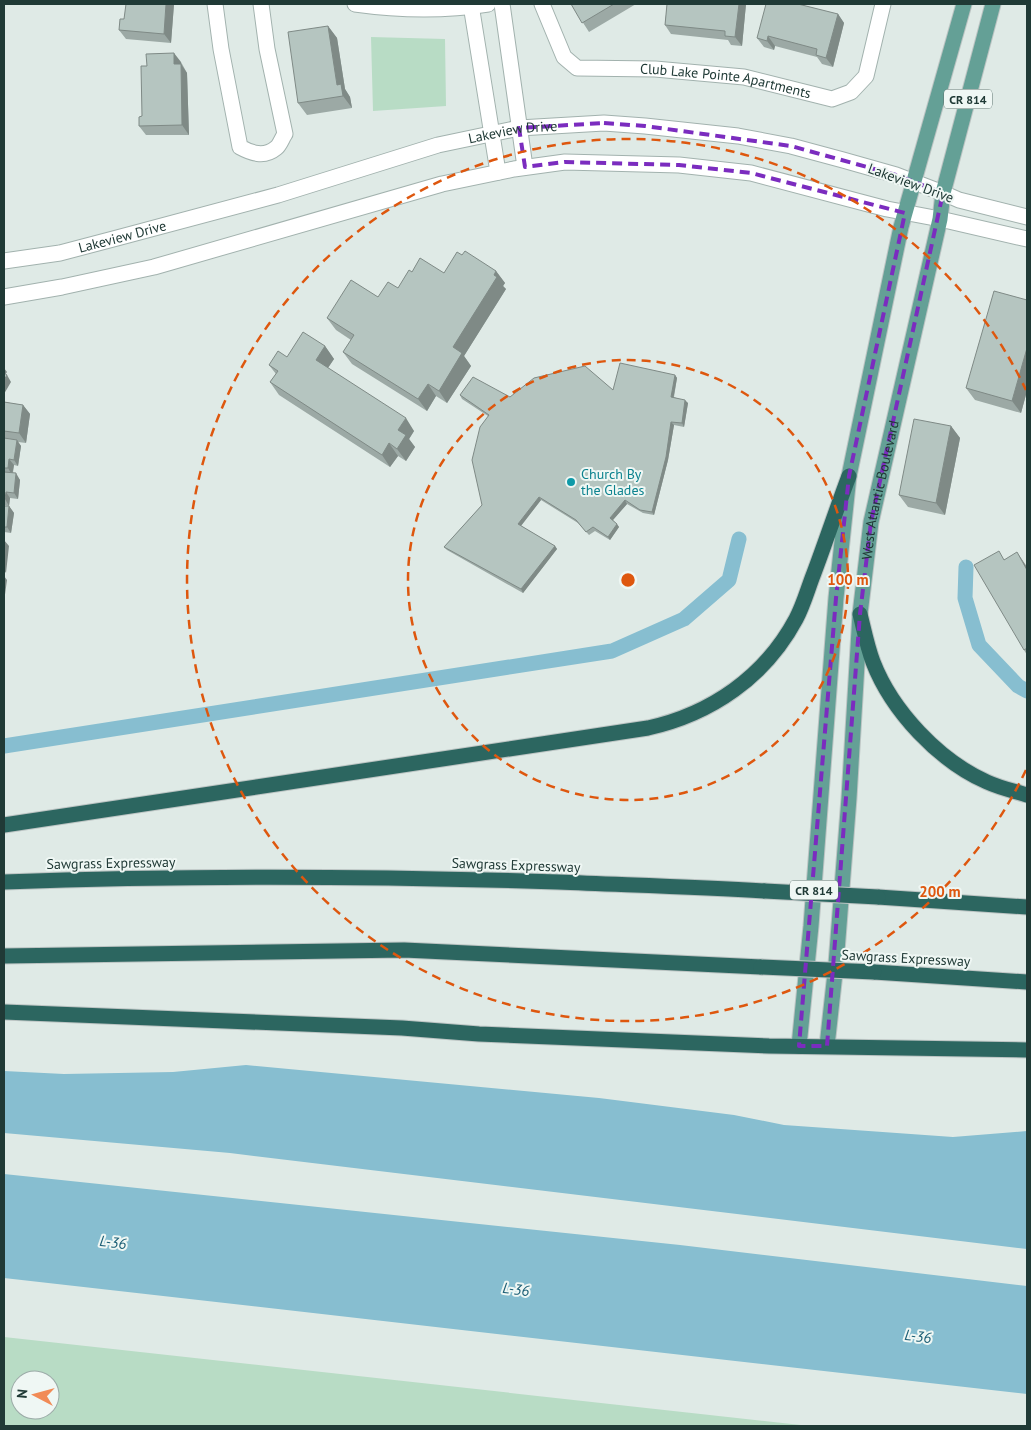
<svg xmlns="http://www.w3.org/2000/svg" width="1031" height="1430" font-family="'PT Sans',sans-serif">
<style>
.green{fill:#b8dcc5;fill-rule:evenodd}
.water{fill:#87bed0}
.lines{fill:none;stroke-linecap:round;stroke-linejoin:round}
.canal{stroke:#87bed0;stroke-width:15}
.minor-casing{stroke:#a2b2ae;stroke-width:17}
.tertiary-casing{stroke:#a2b2ae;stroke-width:17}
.primary-casing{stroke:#bcc4c3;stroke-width:17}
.motorway-casing{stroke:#bcc4c3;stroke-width:17}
.minor{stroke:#fff;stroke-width:15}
.tertiary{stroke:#fff;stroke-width:15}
.primary{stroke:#64a096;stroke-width:15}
.motorway{stroke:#2c6660;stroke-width:15}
.motorway-bridge-casing{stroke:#bcc4c3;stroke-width:17;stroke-linecap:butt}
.motorway-bridge{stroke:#2c6660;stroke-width:15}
.wall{fill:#9ca9a5}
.shaded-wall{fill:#7f8a86}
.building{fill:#b5c5c0;stroke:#7f8a86}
.marked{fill:none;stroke:#7b2cbf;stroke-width:4;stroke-dasharray:10 6;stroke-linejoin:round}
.ring{fill:none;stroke:#de570e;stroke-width:2.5;stroke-dasharray:9 6}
.culture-dot{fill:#0f9aa8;stroke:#eff7f4;stroke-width:2}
.labels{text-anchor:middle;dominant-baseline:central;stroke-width:4;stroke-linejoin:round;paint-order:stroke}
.shield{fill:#eff7f4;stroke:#5e736f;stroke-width:1}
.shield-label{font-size:12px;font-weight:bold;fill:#203a36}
.street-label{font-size:14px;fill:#203a36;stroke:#eff7f4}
.culture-label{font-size:14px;fill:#0d838f;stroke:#eff7f4;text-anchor:start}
.water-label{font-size:15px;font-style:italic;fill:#1b5e75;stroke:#eff7f4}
.centre{fill:#de570e;stroke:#eff7f4;stroke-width:2.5}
.ring-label{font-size:15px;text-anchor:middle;font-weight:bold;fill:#de570e;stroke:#eff7f4;stroke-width:4;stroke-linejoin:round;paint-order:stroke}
</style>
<rect width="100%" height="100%" fill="#dfeae6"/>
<!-- green -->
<path class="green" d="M371,37l74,2 1,67 -73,5z
M4,1337l806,89h-806zM20,1380h30v30h-30z"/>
<!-- water -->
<path class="water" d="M246,1065l353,33 135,17 50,10 169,12 74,-6v118l-797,-96 -226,-20v-62l60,3 109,-2z
M4,1174l676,71 347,41v108l-1023,-116z"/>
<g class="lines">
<!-- canal -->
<path class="canal" d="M966,567l-1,31 14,47 39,41 9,5
M4,746l608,-95 72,-32 45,-39 10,-41"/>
<!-- minor casing -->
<g class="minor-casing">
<g id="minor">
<path d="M215,4l6,45 19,98c11,6 24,11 36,1 4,-3 6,-10 9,-14l-18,-85 -6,-45"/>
<path d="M355,4c43,6 90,7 133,0"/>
<path d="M502,4l23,163"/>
<path id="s1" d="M542,4l22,53 13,11 78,1 89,8 88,22 19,-7 15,-16 17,-72"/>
<path d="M471,5l27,167"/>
<path d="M943,193l16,7 68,17"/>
<path d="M940,219l87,20"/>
</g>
</g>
<!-- tertiary casing -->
<g class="tertiary-casing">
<g id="tertiary">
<path id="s2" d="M4,261l56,-8 57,-15 161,-43 160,-50 81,-17 85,-5 41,3 93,10 53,10 52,14 53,15 47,18"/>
<path d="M4,297l58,-10 92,-20 288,-83 72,-15 51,-7 114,3 72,8 136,36 53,10"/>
</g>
</g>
<!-- primary casing -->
<g class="primary-casing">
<g id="primary">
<path d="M799,1046l12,-120 25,-328 13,-122 52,-249 63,-223"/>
<path id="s3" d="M827,1046l9,-82 13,-166 11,-184 11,-92 69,-303 3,-26 50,-189"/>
</g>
</g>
<!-- motorway casing -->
<g class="motorway-casing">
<path id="motorway" d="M860,614c4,16 7,32 13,48 19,49 66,99 114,120 13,6 27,9 40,13
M4,825l644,-97c63,-14 117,-51 148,-109 8,-15 12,-31 18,-46 12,-32 23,-65 35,-97
M4,882c184,-7 370,-6 554,0 69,3 138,5 207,9
M878,897l149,10
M4,956l400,-6 357,17
M874,972l153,10
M4,1012l398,16 77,6 290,12 258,4"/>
</g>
<!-- minor -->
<use href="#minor" class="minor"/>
<!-- tertiary -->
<use href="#tertiary" class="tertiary"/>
<!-- primary -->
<use href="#primary" class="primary"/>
<!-- motorway -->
<use href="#motorway" class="motorway"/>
<!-- motorway-bridge casing -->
<g class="motorway-bridge-casing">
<path id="motorway-bridge" d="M765,891l113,6
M761,967l113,5"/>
</g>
<!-- motorway-bridge -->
<use href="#motorway-bridge" class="motorway-bridge"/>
</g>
<!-- wall -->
<path class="wall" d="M174,4l-3,39 -45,-4 -7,-9 5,-11z
M571,4h65l-47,28z
M667,4h79l-4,42 -11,-1 -3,-5 -57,-6 -6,-9z
M838,14l6,9 -11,44 -11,-3 -5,-7 -42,-11 -1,4 -10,-3 -7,-9z
M328,26l9,12 8,51 5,8 2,11 -45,7 -9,-12z
M181,62l6,11 2,62h-43l-7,-9 3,-10 5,-50z
M462,255l34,16 9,12 -2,3 3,3 -42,67 7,10 -24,37 -11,-7 -9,15 -75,-47 -9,-12 8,-12 -15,-10 -9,-12 51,-21 20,-9 14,-16 32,1z
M1027,300v91l-6,22 -46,-13 -9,-12z
M325,346l9,13 -6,9 86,63 -5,8 6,8 -9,14 -8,-5 -8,11 -111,-72 -9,-13 6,-8 -7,-9 18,-8z
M675,375l2,3 -3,19 14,6 -4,24 -10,-2 -6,35 -14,55 -11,-2 -16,-9 -14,16 6,7 -9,13 -15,-9 -6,4 -11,-12 -37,-23 -20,26 34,20 2,3 -34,44 -76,-43 -3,-3 38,-42 6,-89 -26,-17 -2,-4 50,2 103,-7z
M4,402l19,3 7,9 -4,29 -8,-1 3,4 -3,20 -4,-1 -1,8 7,7 -2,19 -8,-1 -1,8 -5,-1z
M951,426l9,12 -15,77 -37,-8 -9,-12z
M4,506h5l5,7 -3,20 -7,-1v3z
M1004,559l21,5 2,4v87l-3,-5z"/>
<!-- shaded-wall -->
<path class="shaded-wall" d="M166,4h8l-3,39 -7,-9z
M739,4h7l-4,42 -7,-9z
M838,14l6,9 -11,44 -7,-9z
M328,26l9,12 8,51 5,8 2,11 -9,-12 -6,-11z
M768,36l7,10 -1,4 -7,-9z
M174,53l7,9v11l-7,-9z
M181,64l6,9 2,62 -7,-10z
M496,271l9,12 -2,3 3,3 -42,67 7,10 -24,37 -8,-12 14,-44z
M325,346l9,13 -9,13 -9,-12z
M1027,348v43l-6,22 -9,-12z
M4,368l3,4 -3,4z
M7,375l4,7 -7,12v-14z
M675,375l2,3 -4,22 -2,-3z
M428,384l8,12 -9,15 -9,-12z
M685,400l3,3 -4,24 -2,-4z
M23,405l7,9 -4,29 -7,-10z
M406,418l8,13 -5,8 6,8 -9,14 -9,-12 1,-19z
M671,422l3,3 -6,35 -14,55 -2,-3z
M951,426l9,12 -15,77 -9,-12z
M17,440l4,6 -3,20 -4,-6z
M389,443l9,13 -8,11 -8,-12z
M9,459l5,6 -2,10 -4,-7z
M16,473l4,7 -2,19 -4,-6z
M6,492l4,6 -1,8 -4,-7z
M539,497l2,3 -21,27 -2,-3z
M625,500l2,4 -15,17 -2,-3z
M9,506l5,7 -3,20 -4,-6z
M617,524l2,3 -9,13 -2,-3z
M4,540l5,6 -3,27 -2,-3z
M555,546l2,3 -34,44 -2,-4z
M1017,552l8,12 2,4v2z
M4,576l3,4 -3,22z"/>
<!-- building -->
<path class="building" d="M126,4h40l-2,30 -45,-4 1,-11h4z
M571,4h43l-32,19z
M667,4h72l-4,33 -10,-1v-5l-60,-6z
M766,4h32l40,10 -12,44 -10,-3 1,-6 -49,-13 -1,5 -10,-3z
M328,26l9,59 4,-1 2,12 -45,7 -10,-71z
M174,53v11h7l1,61 -43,1v-9l3,-1 -1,-50h6l-1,-12z
M465,251l31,20 -2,4 3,2 -44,70 9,6 -23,38 -11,-7 -10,15 -75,-47 11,-17 -27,-17 24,-38 27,17 10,-15 10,6 11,-18 3,2 8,-14 24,15 13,-21 5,3z
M994,291l33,9v48l-15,53 -46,-13z
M303,332l22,14 -9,14 90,58 -8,12 8,5 -9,14 -8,-6 -7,12 -112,-73 8,-11 -9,-6 9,-14 9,6z
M620,363l55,12 -4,22 14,3 -3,23 -11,-1 -5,35 -14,55 -12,-2 -15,-10 -15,18 7,6 -9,13 -15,-10 -7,5 -10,-12 -37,-23 -21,27 37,22 -34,43 -77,-42 38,-42 -10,-45 8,-33 9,-12 -29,-20 13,-18 37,20 24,-19 51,-12 28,24z
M4,373l3,2 -3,5z
M4,402l19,3 -4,28 -15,-2z
M914,419l37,7 -15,77 -37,-8z
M4,438l13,2 -3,20 -5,-1 -1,9h-4z
M4,472l12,1 -2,20 -8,-1 -1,7h-1z
M4,506h5l-2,21h-3z
M999,551l5,9 13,-8 10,18v78l-3,2 -50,-85z"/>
<!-- marked area -->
<path class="marked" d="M604,123l41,3 146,20 105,29 47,18 -72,329 -11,92 -33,432h-28l37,-448 13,-122 56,-263 -154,-40 -72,-8 -114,-3 -40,5 -6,-39z"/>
<!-- distance rings -->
<g class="ring">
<circle cx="628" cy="580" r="220"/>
<path d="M1026 770A441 441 0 1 1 1026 390"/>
</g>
<!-- markers -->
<circle class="culture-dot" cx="571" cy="482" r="5"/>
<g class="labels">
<!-- shield labels -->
<g class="shield">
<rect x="944" y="89.5" width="48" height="19" rx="4"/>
<rect x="790" y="880.5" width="48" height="19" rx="4"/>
</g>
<g class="shield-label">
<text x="968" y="99">CR 814</text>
<text x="814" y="890">CR 814</text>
</g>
<!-- street labels -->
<g class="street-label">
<text stroke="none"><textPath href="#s1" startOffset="224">Club Lake Pointe Apartments</textPath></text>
<text stroke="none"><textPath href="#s2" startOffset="526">Lakeview Drive</textPath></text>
<text transform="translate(911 183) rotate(20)">Lakeview Drive</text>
<text stroke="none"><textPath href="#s2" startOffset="121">Lakeview Drive</textPath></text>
<text stroke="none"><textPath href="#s3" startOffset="559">West Atlantic Boulevard</textPath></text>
<text transform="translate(111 863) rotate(-1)">Sawgrass Expressway</text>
<text transform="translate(516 865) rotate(2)">Sawgrass Expressway</text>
<text transform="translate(906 958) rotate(3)">Sawgrass Expressway</text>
</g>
<!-- culture labels -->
<g class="culture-label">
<text x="581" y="474">Church By<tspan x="581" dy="16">the Glades</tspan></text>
</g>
<!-- water labels -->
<g class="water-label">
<text transform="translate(113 1242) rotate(7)">L-36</text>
<text transform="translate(516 1289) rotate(7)">L-36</text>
<text transform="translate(918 1336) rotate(7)">L-36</text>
</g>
</g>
<circle cx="628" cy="580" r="8" class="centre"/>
<g class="ring-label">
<text x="848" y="585">100 m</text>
<text x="940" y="897">200 m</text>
</g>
<!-- border -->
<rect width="1031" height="1430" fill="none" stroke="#203a36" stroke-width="10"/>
<!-- north arrow -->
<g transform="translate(35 1395) rotate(276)"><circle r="24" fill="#eff7f4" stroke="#9caba8"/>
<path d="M0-4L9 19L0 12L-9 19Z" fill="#f18b56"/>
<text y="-8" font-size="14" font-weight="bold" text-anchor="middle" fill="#203a36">N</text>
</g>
</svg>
